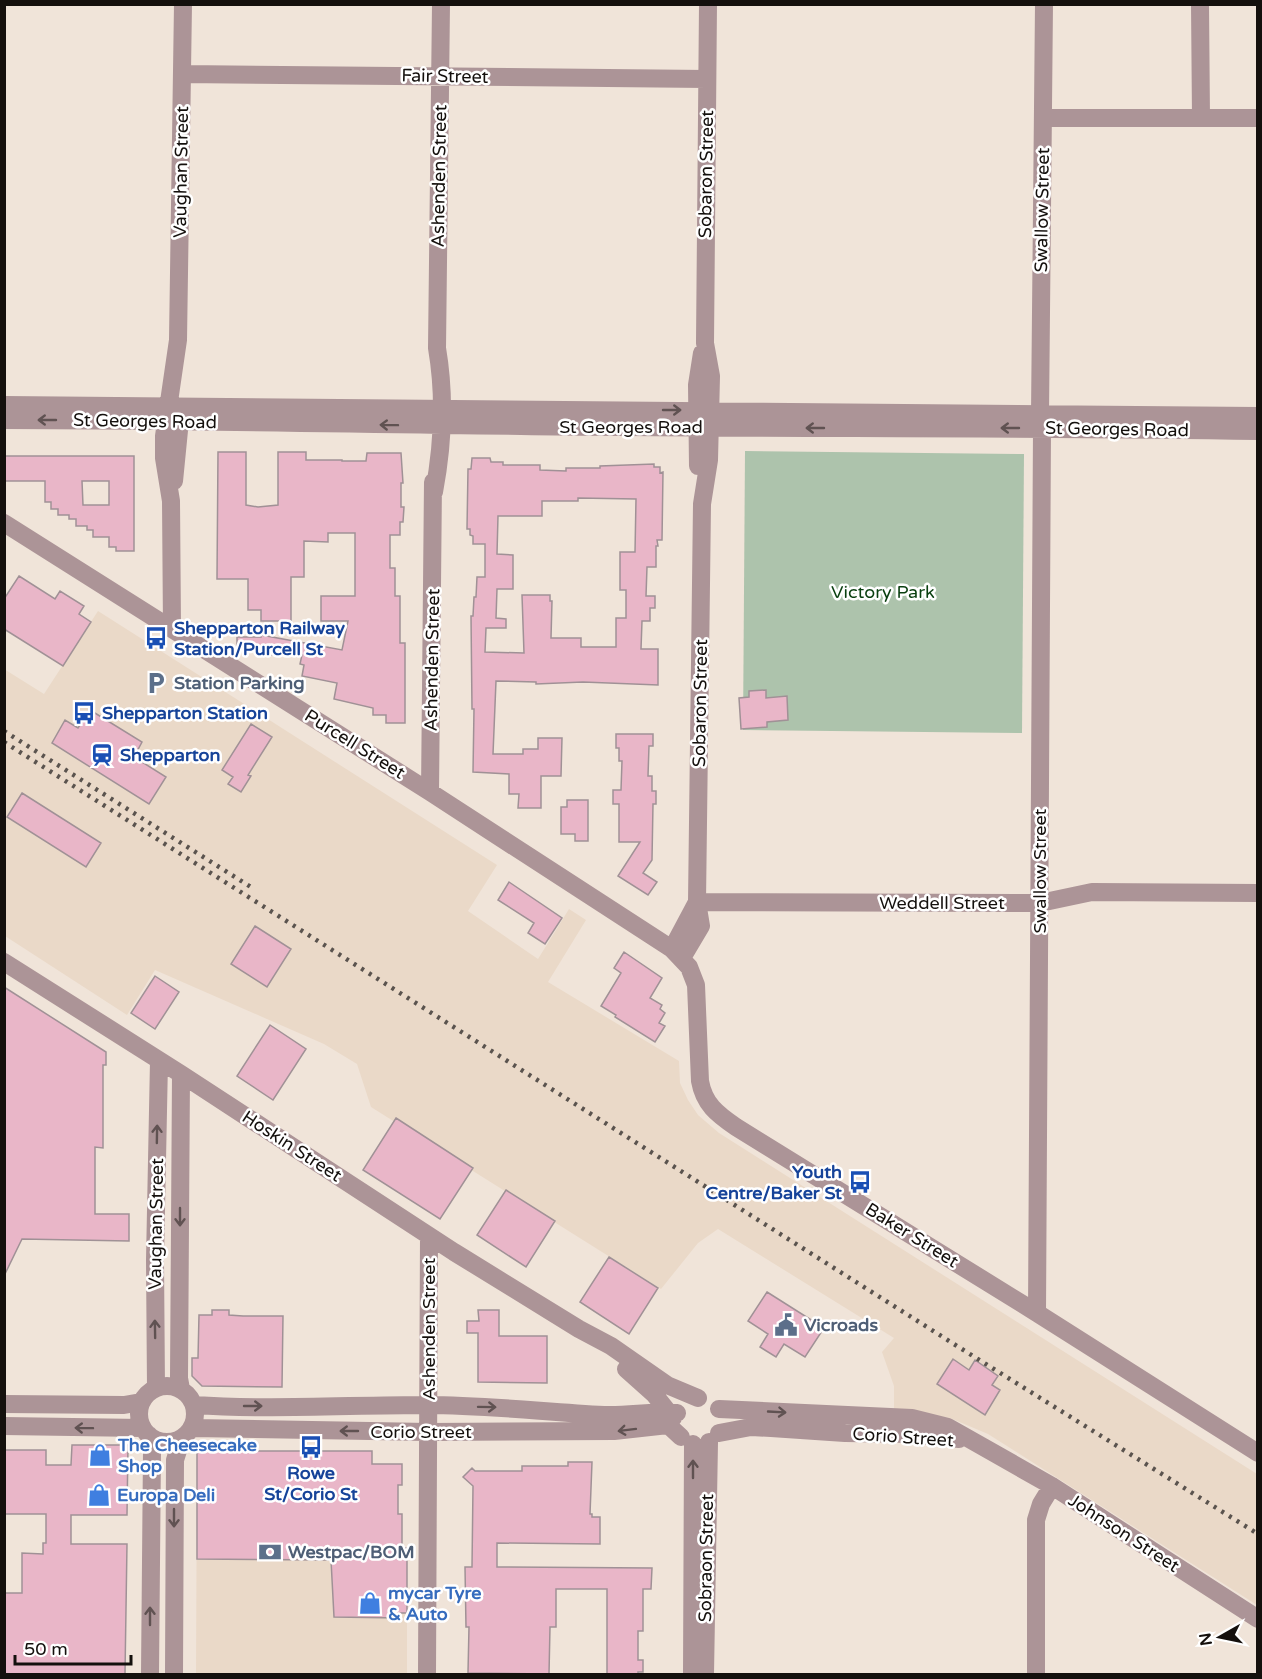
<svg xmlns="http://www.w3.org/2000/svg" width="1262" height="1679" font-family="'Varela Round',sans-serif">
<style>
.built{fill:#ead9c8}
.green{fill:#adc3ac}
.building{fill:#e9b6c8;stroke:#a09196;stroke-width:1.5;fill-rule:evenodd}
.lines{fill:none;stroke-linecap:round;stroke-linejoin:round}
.minor{stroke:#ac9497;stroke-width:18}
.rail{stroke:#5a534e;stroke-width:4.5;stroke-dasharray:3 6;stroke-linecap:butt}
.oneway{stroke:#605252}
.labels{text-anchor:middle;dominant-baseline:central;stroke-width:5;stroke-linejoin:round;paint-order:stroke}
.street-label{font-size:18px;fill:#14100d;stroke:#fff}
.park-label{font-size:18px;fill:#093f0f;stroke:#fff}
.transit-label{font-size:18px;font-weight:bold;fill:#164399;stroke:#fff;text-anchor:start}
.service-label{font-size:18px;font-weight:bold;fill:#4e5e75;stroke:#fff;text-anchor:start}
.shop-label{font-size:18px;font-weight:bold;fill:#366cbe;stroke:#fff;text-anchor:start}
</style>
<rect width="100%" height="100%" fill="#f0e4d9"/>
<!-- built -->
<path class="built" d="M98,611l399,254 -29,46 70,48 31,-50 17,11 -38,62 131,79 1,22 8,17 10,15 21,18 538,341v131l-269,-171 -38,-16 -56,-7v-25l-12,-34 12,-14 -176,-109 -20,14 -37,46 -290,-182 -14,-43 -33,-20 -169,-74 -28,45 -122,-79 -1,-267 40,25z
M197,1451h175v97h35v126h-211z"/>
<!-- green -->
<path class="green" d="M745,451l279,3 -2,279 -279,-3z"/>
<!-- building -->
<path class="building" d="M218,452h28v53l12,2 20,-2v-53h28v8h36v1h24l1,-8h34l2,30h-2v24h3l-1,15h-3v13h-10v33h5v28h5v47h5v80h-19v-8h-13v-7l-39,-9 3,-16 -35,-7 2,-11 -4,-1 2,-9h-34v-7h-31v-11h24v-2l81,15 6,-29h-27v-25h34v-63h-27v9l-24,-1v36h-13v44h-30v-11h-13v-31h-31z
M4,456h130v95h-18v-4h-7v-10h-16v-7h-6v-4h-11v-7h-7v-4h-11v-6h-7v-7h-6v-21h-41zM82,481h27v24h-26z
M472,458h18l1,4h12v3h37v5l26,1v-3h34v-2l54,-2v3h6v6l3,-1 -1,68h-5l1,6h-2v21h-9l-1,29h9v12h-5v13h-8l-1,28h17v36l-75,-3 -47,2v-2l-40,-1 -3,73h30v-5h15v-11h24l-1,38h-20v32h-23l1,-14h-10v-20l-36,-2 1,-63h-2l-1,-93h2l1,-19h2l1,-20h8v-33h-12v-8l-3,-1v-6h-3l1,-60h3zM578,498l58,1 -1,53h-15v38h6v28h-10v29h-35v-9h-30l1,-37h-2v-6h-28l2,58 -39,-1 1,-24h20v-9l-10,-1 1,-29h16v-34l-16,-1 1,-38h44v-15h36z
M19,576l36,23 5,-8 24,15 -5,8 12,8 -28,44 -59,-37v-30z
M766,690v8l21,-2 1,24 -21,2v5l-26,2 -2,-31 10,-1v-6z
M90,710l52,32 -8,15 32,20 -17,27 -97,-61 13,-23 13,8z
M251,724l21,13 -24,38 3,1 -10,16 -13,-8 5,-7 -11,-7z
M616,734h37v12h-4l-1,30h4v15h4v13h-3l-1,56 -9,13 14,9 -9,13 -30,-19 22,-34h-21v-38h-6v-14h8l1,-29h-3v-13h-3z
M22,793l79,50 -15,24 -79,-50z
M567,800h21v41h-13v-7h-14v-27h6z
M509,882l53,36 -17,26 -17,-11 6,-10 -36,-23z
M255,926l36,23 -24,38 -36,-23z
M624,952l38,26 -12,20 12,7 -2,4 5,4 -6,10 6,3 -10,16 -40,-25 1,-2 -15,-9 20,-33 -7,-5z
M155,976l24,16 -24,37 -24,-16z
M4,987l102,65v13h-3v83l-8,-1v67h34v27l-107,-2 -18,37z
M270,1025l36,24 -33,51 -36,-24z
M396,1118l77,50 -33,51 -77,-49z
M506,1190l49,31 -29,46 -49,-32z
M609,1257l49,31 -29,46 -49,-32z
M767,1292l57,36 -19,29 -21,-13 -8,13 -16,-10 8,-13 -20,-13z
M212,1310h17v5l14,1h40l-1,71 -80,-1 -10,-10v-18h6l1,-43h13z
M478,1310h21v26h48v47l-69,-1v-49h-11v-12h12z
M953,1359l16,11 6,-10 23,16 -6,9 8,5 -15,25 -48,-31z
M72,1445h56l-1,70h-56v29h56l-2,130h-121v-81h18v-40l21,1v-11h3v-29h-42v-64h42v15h25z
M197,1451h175v13h30v21h-4v29h4v34h5v65h-7v5l-66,-1 -3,-57 -134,-1z
M568,1462h24l-2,52h2v3h8v27l-103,-1v24l155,1 -1,21h-8v42h-5v29h5v12h-5v2h-31v-85h-51v38h-6l-1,47 -81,-1 1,-46h-3l-1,-60h7l1,-81 -10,-9 9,-9 3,3h47v-5h46z"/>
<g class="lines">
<!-- minor -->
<path class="minor" d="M1200,4l1,114
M182,74l525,5
M1043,118h215
M4,405l1254,11
M4,420c173,0 345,4 517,6 245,3 491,1 737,5
M698,466l-1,-81 5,-32
M174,481l7,-71
M434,492c9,-48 11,-97 3,-144l4,-344
M4,523l426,269 242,157 17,18 7,18 4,96c4,23 17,33 36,46l301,186 221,140
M172,628l-1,-127 -7,-43v-22l14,-96 5,-336
M430,792l3,-310
M697,902l343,1 52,-11 166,1
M672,949l25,-47
M682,958l19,-32 -4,-24 5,-398 7,-44 2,-84 -6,-33 3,-339
M4,962l177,112 273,178 125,77 32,17 56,39 31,13
M1037,1313l5,-884 -2,-14 4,-411
M626,1369l28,25 19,24
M139 1414a28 28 0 1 1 56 0a28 28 0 1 1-56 0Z
M156,1388l-1,-128 4,-199
M181,1389l-2,-11 2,-304
M4,1404l120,1 17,-3
M194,1405c77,5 155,0 233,0 59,0 118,7 177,10 25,1 48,-4 73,-2
M719,1409l193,9 36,9 104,59 206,133
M4,1426l138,2
M192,1428l236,4 186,-1 54,-6 13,12
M719,1433l32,-6 20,1 74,5 67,1 47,5
M149,1435l3,15 -2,224
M174,1674l1,-214 7,-22
M427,1674l2,-438
M692,1674l1,-230
M705,1674l4,-232
M1036,1674v-154l5,-16 11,-18"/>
<!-- rail -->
<path class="rail" d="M4,731l250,158
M4,742l953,604 301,188"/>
</g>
<!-- one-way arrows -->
<defs><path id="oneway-shaft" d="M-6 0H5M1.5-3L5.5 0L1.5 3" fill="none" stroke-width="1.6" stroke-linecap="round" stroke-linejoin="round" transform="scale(1.5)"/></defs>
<g class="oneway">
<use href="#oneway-shaft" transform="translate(672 410)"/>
<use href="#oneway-shaft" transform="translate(47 420) rotate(-180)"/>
<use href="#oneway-shaft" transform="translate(389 425) rotate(-179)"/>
<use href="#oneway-shaft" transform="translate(815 428) rotate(-180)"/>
<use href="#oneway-shaft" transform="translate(1010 428) rotate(-180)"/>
<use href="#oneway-shaft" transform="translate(157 1134) rotate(-89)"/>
<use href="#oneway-shaft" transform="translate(180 1217) rotate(90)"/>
<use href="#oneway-shaft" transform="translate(155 1329) rotate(-91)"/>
<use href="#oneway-shaft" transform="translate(253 1406)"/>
<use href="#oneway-shaft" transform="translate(487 1407) rotate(1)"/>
<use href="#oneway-shaft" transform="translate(777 1412) rotate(3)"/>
<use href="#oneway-shaft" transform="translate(84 1428) rotate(-179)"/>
<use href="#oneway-shaft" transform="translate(627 1430) rotate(173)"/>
<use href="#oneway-shaft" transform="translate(349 1431) rotate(-180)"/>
<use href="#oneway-shaft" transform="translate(693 1469) rotate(-90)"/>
<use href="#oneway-shaft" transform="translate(174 1518) rotate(90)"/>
<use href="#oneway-shaft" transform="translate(150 1616) rotate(-90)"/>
</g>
<!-- icons -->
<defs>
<g id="bus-bare" transform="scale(1.8)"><path d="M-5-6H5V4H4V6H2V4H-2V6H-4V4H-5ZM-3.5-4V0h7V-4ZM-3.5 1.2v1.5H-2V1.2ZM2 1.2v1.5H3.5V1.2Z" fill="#1a4fb4" stroke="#fff" stroke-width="2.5" paint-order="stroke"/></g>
<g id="parking-bare" transform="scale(1.8)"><path d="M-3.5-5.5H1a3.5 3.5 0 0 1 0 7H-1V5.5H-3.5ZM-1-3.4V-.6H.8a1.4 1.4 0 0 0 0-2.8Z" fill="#5c6f8a" stroke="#fff" stroke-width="2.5" paint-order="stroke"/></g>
<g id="station-bare" transform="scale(1.8)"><path d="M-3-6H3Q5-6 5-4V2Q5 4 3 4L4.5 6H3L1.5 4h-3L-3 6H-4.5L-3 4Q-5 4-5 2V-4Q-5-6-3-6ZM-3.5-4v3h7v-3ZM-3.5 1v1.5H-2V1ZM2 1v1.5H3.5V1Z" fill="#1a4fb4" stroke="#fff" stroke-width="2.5" paint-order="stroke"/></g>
<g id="civic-bare" transform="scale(1.8)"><path d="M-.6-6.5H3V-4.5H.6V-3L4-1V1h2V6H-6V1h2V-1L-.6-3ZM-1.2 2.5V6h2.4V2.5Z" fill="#5c6f8a" stroke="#fff" stroke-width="2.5" paint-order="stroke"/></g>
<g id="shop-bare" transform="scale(1.8)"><path d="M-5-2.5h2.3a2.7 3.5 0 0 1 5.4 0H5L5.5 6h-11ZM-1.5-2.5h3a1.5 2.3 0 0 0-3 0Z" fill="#3f7fe0" stroke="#fff" stroke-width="2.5" paint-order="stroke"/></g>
<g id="bank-bare" transform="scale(1.8)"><path d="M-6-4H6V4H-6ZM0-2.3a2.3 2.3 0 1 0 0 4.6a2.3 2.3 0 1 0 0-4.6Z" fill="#5c6f8a" stroke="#fff" stroke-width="2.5" paint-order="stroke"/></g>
</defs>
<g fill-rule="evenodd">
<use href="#bus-bare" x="156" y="638"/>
<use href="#parking-bare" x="156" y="683"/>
<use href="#bus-bare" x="84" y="713"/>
<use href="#station-bare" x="102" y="755"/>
<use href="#bus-bare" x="860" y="1182"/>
<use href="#civic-bare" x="786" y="1325"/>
<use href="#bus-bare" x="311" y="1447"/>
<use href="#shop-bare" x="100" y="1455"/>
<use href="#shop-bare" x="99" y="1495"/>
<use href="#bank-bare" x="270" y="1552"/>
<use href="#shop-bare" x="370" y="1603"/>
</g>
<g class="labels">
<!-- street labels -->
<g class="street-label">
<text transform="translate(445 76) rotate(1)">Fair Street</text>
<text transform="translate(181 172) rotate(-89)">Vaughan Street</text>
<text transform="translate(706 174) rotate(-89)">Sobaron Street</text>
<text transform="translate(439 176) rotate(-89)">Ashenden Street</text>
<text transform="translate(1042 210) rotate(-89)">Swallow Street</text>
<text transform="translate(145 421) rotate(1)">St Georges Road</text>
<text x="631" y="427">St Georges Road</text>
<text transform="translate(1117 429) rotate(1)">St Georges Road</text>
<text transform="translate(432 660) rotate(-89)">Ashenden Street</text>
<text transform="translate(700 703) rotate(-89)">Sobaron Street</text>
<text transform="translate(355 744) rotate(32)">Purcell Street</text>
<text transform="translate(1040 871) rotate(-90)">Swallow Street</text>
<text x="942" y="903">Weddell Street</text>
<text transform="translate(292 1146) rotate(33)">Hoskin Street</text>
<text transform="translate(156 1224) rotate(-89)">Vaughan Street</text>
<text transform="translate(912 1235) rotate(32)">Baker Street</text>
<text transform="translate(429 1329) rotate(-90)">Ashenden Street</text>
<text x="421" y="1432">Corio Street</text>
<text transform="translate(903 1437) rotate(4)">Corio Street</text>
<text transform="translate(1124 1533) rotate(33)">Johnson Street</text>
<text transform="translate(706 1558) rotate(-89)">Sobraon Street</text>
</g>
<!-- park labels -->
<g class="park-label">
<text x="883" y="592">Victory Park</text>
</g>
<!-- transit labels -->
<g class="transit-label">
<text x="174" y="628">Shepparton Railway<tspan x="174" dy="21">Station/Purcell St</tspan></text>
<text x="102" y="713">Shepparton Station</text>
<text x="120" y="755">Shepparton</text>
<text x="842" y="1172" text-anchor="end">Youth<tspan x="842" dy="21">Centre/Baker St</tspan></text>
<text x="311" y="1473" text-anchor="middle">Rowe<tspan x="311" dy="21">St/Corio St</tspan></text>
</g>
<!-- service labels -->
<g class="service-label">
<text x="174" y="683">Station Parking</text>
<text x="804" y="1325">Vicroads</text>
<text x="288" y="1552">Westpac/BOM</text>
</g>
<!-- shop labels -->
<g class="shop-label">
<text x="118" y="1445">The Cheesecake<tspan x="118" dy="21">Shop</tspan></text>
<text x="117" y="1495">Europa Deli</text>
<text x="388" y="1593">mycar Tyre<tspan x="388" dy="21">&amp; Auto</tspan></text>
</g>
</g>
<!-- border -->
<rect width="1262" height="1679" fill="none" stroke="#14100d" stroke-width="12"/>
<!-- north arrow -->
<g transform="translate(1220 1637) rotate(261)" stroke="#ffffff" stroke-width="4.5" paint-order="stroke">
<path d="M0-4.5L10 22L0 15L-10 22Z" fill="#14100d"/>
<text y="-9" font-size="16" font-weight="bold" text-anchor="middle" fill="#14100d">N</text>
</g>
<!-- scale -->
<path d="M15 1655v9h116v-9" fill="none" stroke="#14100d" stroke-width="3"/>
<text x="24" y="1655" font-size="18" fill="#14100d" stroke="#ffffff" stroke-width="4.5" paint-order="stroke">50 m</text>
</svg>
